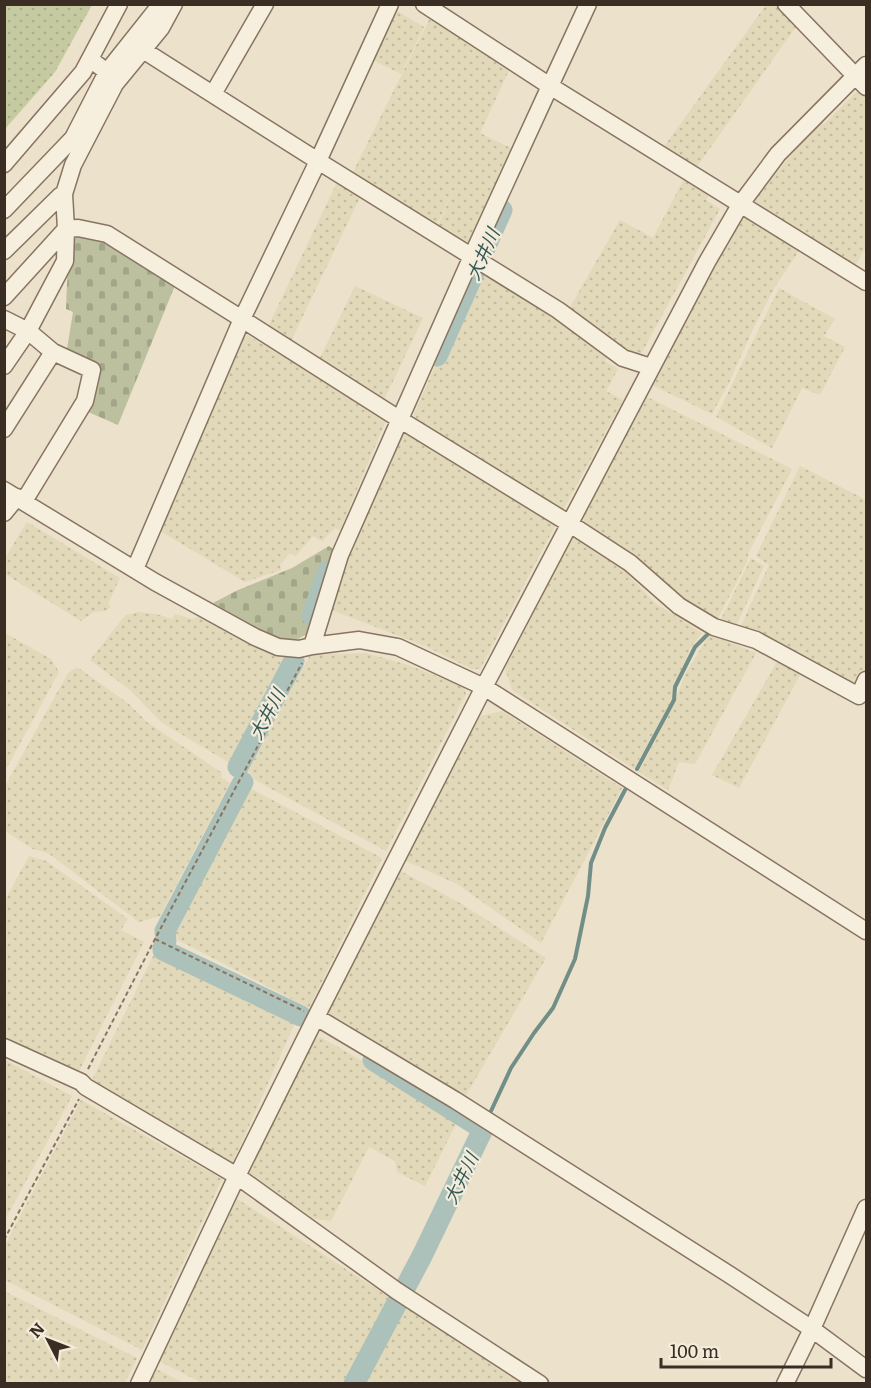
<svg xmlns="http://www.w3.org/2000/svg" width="871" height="1388" font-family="Literata,'Noto Sans JP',serif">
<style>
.farmland{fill:url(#farmland-dots)}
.green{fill:url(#green-dots)}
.cemetery{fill:url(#cemetery-stones)}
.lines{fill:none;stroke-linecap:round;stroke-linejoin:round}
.stream{stroke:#728f87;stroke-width:4}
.river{stroke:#abc1ba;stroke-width:21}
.minor-casing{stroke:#887461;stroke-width:19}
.path{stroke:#887461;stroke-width:2;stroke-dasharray:4.5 3;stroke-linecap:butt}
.minor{stroke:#f7efde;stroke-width:16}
.labels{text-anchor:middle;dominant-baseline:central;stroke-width:4.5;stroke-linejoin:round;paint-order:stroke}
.water-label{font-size:18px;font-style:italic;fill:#335855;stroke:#f4ecda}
</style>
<defs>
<pattern id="farmland-dots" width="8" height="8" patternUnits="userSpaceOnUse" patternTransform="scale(1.5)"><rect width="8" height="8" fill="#e1d9b9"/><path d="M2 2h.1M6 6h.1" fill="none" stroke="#c2bb9f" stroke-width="1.8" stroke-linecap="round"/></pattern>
<pattern id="green-dots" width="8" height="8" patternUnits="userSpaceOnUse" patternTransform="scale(1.5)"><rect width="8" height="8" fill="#c6caa0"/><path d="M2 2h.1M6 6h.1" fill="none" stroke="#abae8a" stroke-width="1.8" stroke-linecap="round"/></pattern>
<pattern id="cemetery-stones" width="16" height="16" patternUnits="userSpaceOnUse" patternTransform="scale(1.5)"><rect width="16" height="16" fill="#bcc09e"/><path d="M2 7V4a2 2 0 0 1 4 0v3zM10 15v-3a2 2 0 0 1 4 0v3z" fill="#a2a588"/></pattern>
</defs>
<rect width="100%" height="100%" fill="#ece1cb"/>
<!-- farmland -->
<path class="farmland" d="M766,5h12l20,19 -102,144 -33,-20z
M397,11l27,16 -23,47 -28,-14z
M430,18l80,50 -30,65 33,16 -45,100 -32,-19 18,-41 -19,40 -84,-53z
M860,88l6,6v153l-14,24 -96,-63 -2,-9 66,-78 4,3z
M685,177l25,15 -4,8 14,9 -80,147 -19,-7 -52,-40 51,-89 33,18z
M338,180l23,15 -71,148 -23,-14z
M749,217l50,34 -23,34 -23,44 -25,56 -16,29 -60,-29 71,-138 17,-27z
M479,267l130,86 -4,8 13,8 -12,22 17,9 -61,112 -145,-91 -3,-7z
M355,286l68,32 -39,82 -65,-40z
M779,288l56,31 -11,17 21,11 -25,48 -18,-7 -30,60 -56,-31z
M244,333l143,85 -47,112 -5,-2 -13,13 -9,-5 -17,20 -6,-3 -10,12 1,5 -36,12 -88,-53z
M647,397l145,72 -43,83 -2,10 -32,62 -130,-99 -2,-8z
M408,430l149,92 -77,147h-8l-47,-23 -96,-37 18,-53 54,-122z
M800,466l66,34v169l-6,14 -8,4 -113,-57 30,-65 -13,-9z
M27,522l93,56 -12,26 3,3 -6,4 -11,1 -13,9 -76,-47v-16z
M577,536l35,22 43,45 47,30 -11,14 -17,40 -2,13 -38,69 -122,-79 -7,-21 67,-130z
M751,558l13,8 -29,62 -16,-5z
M138,612l18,2 16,5 3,-5 17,5 10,-3 49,29 41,15 -56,107 -75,-45 -31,-32 -40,-30 33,-42 3,-3z
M5,633l46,26 8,13 -54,99z
M710,634l46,19 -61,111 -16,-2 -11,28 -29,-18 37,-73 9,-25z
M366,653l42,12 56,22 2,7 -80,157 -131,-71 -7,-9 62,-116z
M777,662l24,11 -62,115 -27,-13z
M76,668l4,1 49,35 18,18 75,51 -1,4 9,6 -70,133 -21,6 -91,-69 -15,-4 -28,-18v-45l63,-113z
M502,711l120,77 -81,155 -84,-59 -55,-25 75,-142z
M246,786l136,72 -73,150 -131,-68 -5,-17z
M29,856l17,5 82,58 -7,11 23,12 -66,131 -73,-31 -1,-140z
M399,870l61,33 86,55 -81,139 -135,-77 -2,-14z
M157,948l138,75 -63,141 -69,-43 -71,-41z
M320,1037l140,79 -35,70 -28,-14 -2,-11 -26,-14 -38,74 -16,-2 -62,-41 -4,-7 61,-129z
M5,1060l67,36 -67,124z
M81,1100l141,79 -80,171 -137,-70v-35z
M236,1198l153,99 -44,86h-143l-45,-23z
M4,1291l133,67 -12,25h-120z
M402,1303l123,81h-164z
M156,1369l28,14h-35z"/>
<!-- green -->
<path class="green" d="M5,4l87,1 -37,67 -50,57z"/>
<!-- cemetery -->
<path class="cemetery" d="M89,233l87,50 -58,142 -32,-14 10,-46 -30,-10 7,-43 -7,-3 3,-72z
M329,546l4,3 -18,54 -3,5v11l-5,15 -13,7 -22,-5 -59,-33 25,-13 54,-22z"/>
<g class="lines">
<!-- stream -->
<path class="stream" d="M637,769l37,-69 1,-13 20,-40 12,-12
M491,1111l20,-43 23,-35 19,-25 22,-49 13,-63 3,-33 14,-35 20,-38"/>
<!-- river -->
<path class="river" d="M437,356l65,-146
M312,615l16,-44
M238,767l56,-106
M166,941l-1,-10 78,-149
M163,948v2l138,66
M354,1384l68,-128 61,-127 -110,-69"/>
<!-- minor casing -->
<g class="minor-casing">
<path id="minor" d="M174,4l-13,24 -18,22 175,111 72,-157
M424,4l126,82 316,196
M786,4l80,83
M143,50l-28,34 -42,81 -9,29 2,35 12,-1 29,6 135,85 76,-158 240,149 65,48 28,9
M90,59l17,13 54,-68
M213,94l52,-90
M78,149l-5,-11 34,-66
M4,164l79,-92 36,-68
M4,210l69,-72
M4,251l56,-55 4,-2
M4,297l62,-68
M4,319l24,12 37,-70 1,-32
M4,366l24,-35 25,21 -49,77
M4,490l151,92 100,55 23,10 21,2 13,-3 47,-6 39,7 86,40 382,244
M24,501l61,-100 7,-31 -39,-18
M4,513l13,-16
M135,569l107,-250 157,100 171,105 60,39 49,43 35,21 42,13 103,56 7,-16
M312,646l28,-91 132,-299 78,-170 38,-82
M316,1017l139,83 275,175 82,54 54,40
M4,1047l77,35 5,5 151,89 160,115 143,93
M139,1384l98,-208 79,-159 168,-330 223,-425 33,-57 38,-51 88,-89
M785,1384l27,-55 54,-121"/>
</g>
<!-- path -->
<path class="path" d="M155,939l149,72
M88,1069l67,-130 147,-276
M4,1240l75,-141"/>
<!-- minor -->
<use href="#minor" class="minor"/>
</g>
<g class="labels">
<!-- water labels -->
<g class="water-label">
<text transform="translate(482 254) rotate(-66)">大井川</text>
<text transform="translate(266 714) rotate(-62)">大井川</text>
<text transform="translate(460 1178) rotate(-64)">大井川</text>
</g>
</g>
<!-- border -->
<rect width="871" height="1388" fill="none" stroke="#3a2d23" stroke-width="12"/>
<!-- north arrow -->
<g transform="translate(48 1340) rotate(312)" stroke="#f4ecda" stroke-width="4.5" paint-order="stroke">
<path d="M0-4.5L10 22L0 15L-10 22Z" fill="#3a2d23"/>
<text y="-9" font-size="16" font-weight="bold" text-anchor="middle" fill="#3a2d23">N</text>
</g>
<!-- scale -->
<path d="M661 1358v9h170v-9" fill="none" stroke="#3a2d23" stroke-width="3"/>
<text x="670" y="1358" font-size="18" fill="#3a2d23" stroke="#f4ecda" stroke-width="4.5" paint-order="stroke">100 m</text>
</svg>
